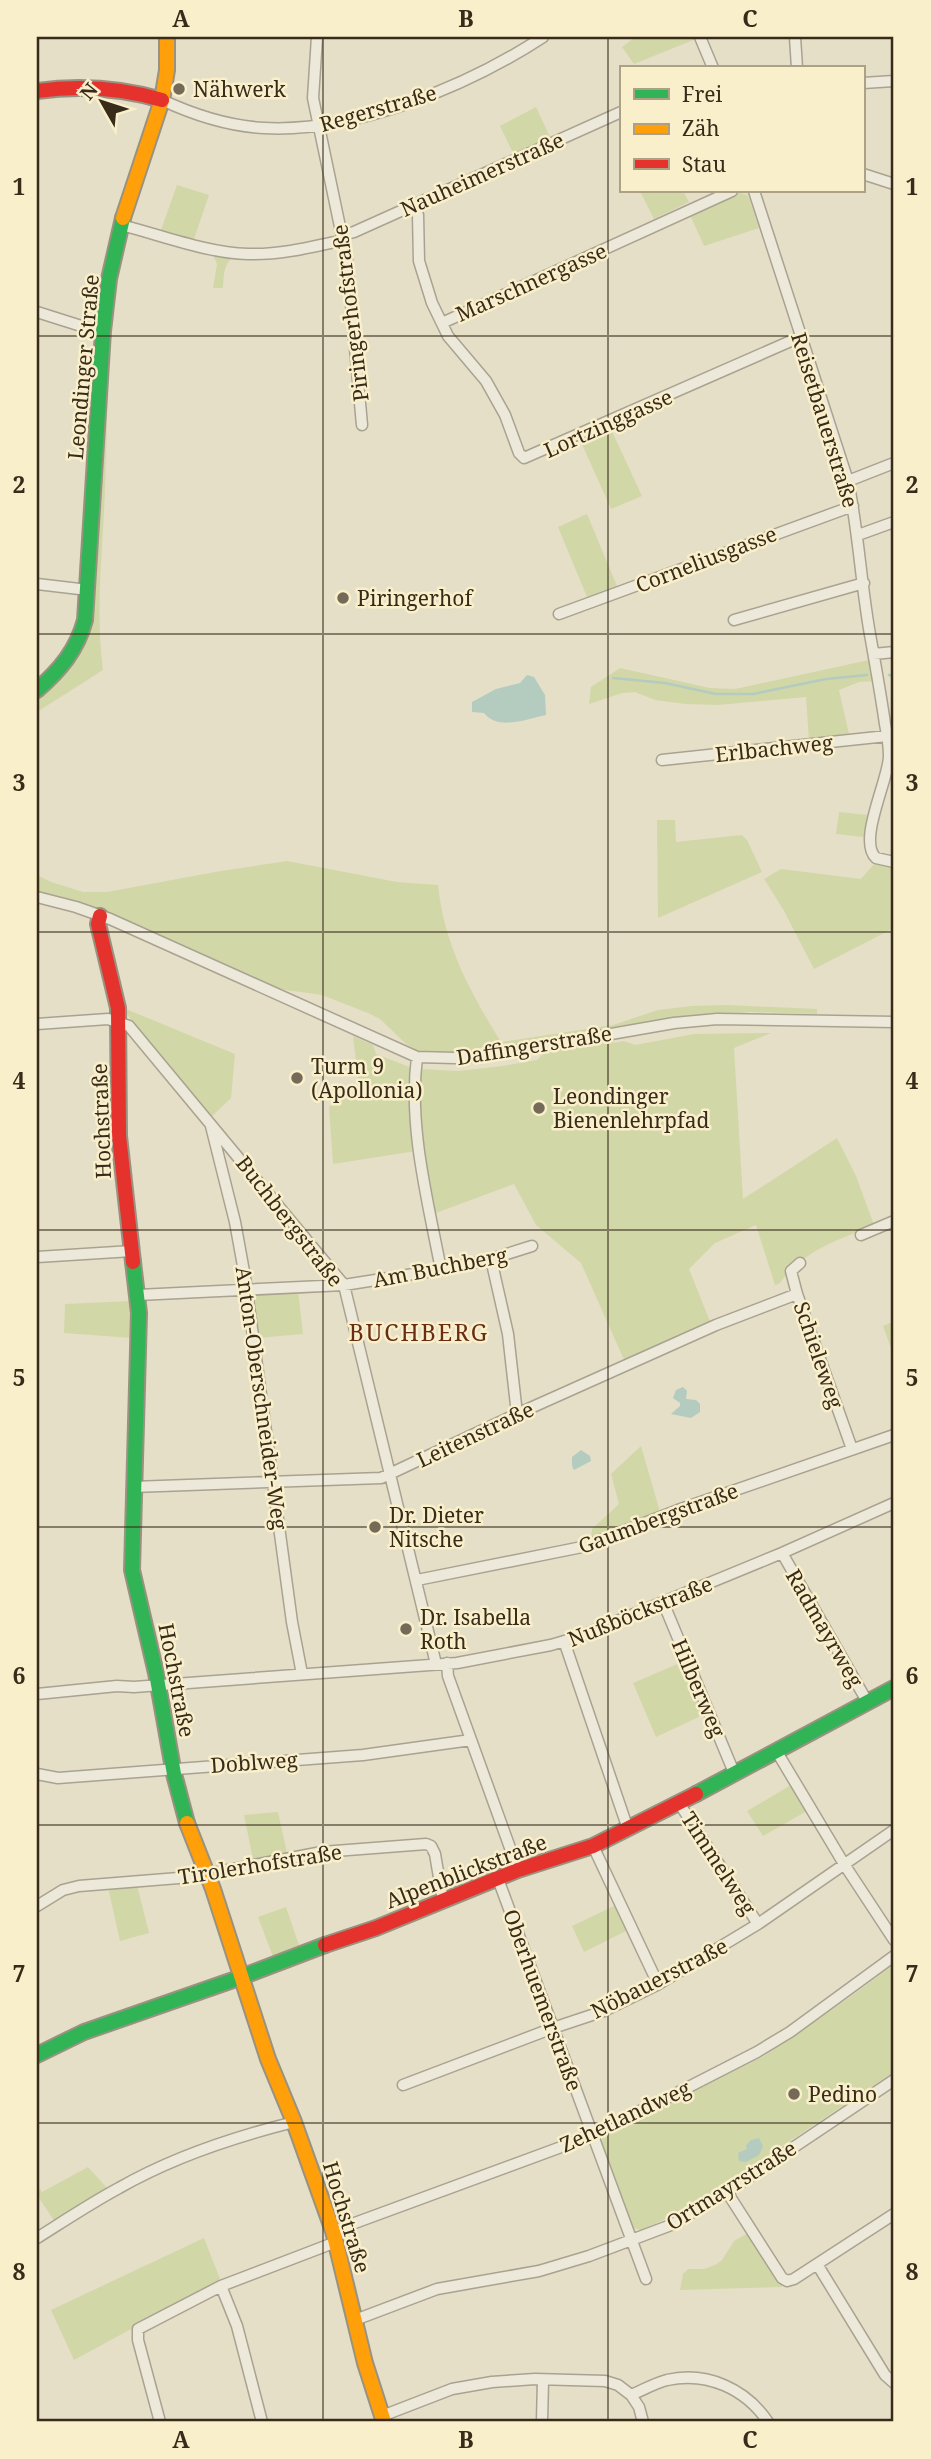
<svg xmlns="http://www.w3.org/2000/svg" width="931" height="2459" font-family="'Noto Serif',serif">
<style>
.green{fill:#d2d7a8}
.water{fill:#b4cbbf}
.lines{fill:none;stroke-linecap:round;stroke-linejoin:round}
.stream{stroke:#b4cbbf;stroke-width:2.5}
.street-casing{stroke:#aaa291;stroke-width:13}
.fast-casing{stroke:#999281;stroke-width:18}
.slow-casing{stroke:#999281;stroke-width:18}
.jam-casing{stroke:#999281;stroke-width:18}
.street{stroke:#ece8da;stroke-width:10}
.fast{stroke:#30b455;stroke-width:14}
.slow{stroke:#ff9f0a;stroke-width:14}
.jam{stroke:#e5322d;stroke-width:14}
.grid{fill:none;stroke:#382b1a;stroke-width:2;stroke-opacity:0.55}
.poi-dot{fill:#756a57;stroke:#f9efcb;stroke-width:2.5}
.labels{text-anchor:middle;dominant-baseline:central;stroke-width:5;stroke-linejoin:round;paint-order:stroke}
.poi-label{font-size:21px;fill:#382b1a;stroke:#f9efcb;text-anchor:start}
.street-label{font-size:21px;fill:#382b1a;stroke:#f9efcb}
.neighbourhood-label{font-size:23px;letter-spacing:2px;fill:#692d14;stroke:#f9efcb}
.neatline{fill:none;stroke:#382b1a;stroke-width:2.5}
.grid-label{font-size:23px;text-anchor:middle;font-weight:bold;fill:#382b1a}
</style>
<rect width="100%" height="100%" fill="#e5dfc7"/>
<!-- green -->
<path class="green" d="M635,37h60l1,2 -62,25 -12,-17z
M536,107l15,32 -37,16 -14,-29z
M177,185l32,10 -15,44 -33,-9z
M640,191h43l6,11 -35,17z
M739,193l8,2 2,3 10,30 -55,18 -14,-31z
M212,252l24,5c-13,4 -12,19 -13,31h-10l4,-24z
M118,281c-12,67 -10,139 -13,208 -2,59 -10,122 -2,181l-66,42v-15c38,-33 48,-45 57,-96l18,-309z
M610,427l32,69 -31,13 -30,-67 24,-12 2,4 4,-2z
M587,514l30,72 -30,11 -29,-70z
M869,660l7,21 -17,1 -20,8 10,44 -40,6 -3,-43 -88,8 -32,-1 -31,-4 -20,-8 -13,1 -33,11 2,-17 29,-19 90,20 25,1z
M839,812l28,3 -3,22 -28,-3z
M657,820h18l1,22 66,-7 5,5 15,32 -104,46z
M287,861l110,21 41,3c6,59 32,107 63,157l112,-17 45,-15 34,-4 35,-1 90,4v5l-66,-2 -68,5 -201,35 -36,3 -20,-1 -9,-3 -12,-8 -25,-24 -12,-6 -46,-18 -43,-6 -189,-83 -53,-13v-18l14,7 32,10h24l108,-20z
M880,862l14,3v63l-80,41 -31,-60 -19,-30 17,-10 80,10 13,-15z
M121,1007l114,47 -4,44 -20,19z
M771,1033l-37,15 9,151 94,-61 19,38 18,49c-38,16 -70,25 -95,59l-4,1 -19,-60 -41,18 -26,26 22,55 -86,38 -44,-99 -45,-38 -22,-41 -78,29 -16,-87v-57l38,2 45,-5 34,-6 9,-9 64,-12 4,4 10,-2 11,4 59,-11z
M353,1036l20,9 3,9 36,14 -1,56 5,27 -83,13 -4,-57 30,-19z
M256,1291h42l5,43 -46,4 -6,-41z
M131,1301l1,37 -68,-5 1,-29z
M894,1321v36l-11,-31z
M641,1446l19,66 -69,27 1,-10 27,-25 -8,-30z
M682,1662l23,52 -49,23 -23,-54z
M791,1785l16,26 -44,25 -16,-25z
M278,1812l9,41 -34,6 -9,-44z
M137,1885l12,48 -29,8 -12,-54z
M616,1905l12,25 -44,22 -12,-26z
M286,1907l15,44 -26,11 -17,-45z
M894,1964v108l-209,138 -44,20 -8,-2 -32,-85 2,-7 161,-80 89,-61z
M88,2167l20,22 -53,33 -18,-27v-4l3,-2 2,3z
M748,2233l34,52v2l-102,3 3,-16 5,-5h16l13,-5 5,-4 12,-19z
M204,2238l16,41 -4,4 -142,77 -23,-50z"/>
<!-- water -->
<path class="water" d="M527,675l7,2 11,18 1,20c-19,4 -48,16 -62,-2l-12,-1v-10l24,-13 24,-6z
M683,1387l4,4 -1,8 10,1 4,4v8l-9,6 -20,-4 9,-8v-3l-7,-5 3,-8z
M581,1450l9,6 1,5 -17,9 -2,-4v-9z
M759,2138l4,8 -4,9 -13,7 -7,-1 -1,-8 9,-4 -1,-4 5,-5z"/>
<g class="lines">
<!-- stream -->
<path class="stream" d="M889,675l5,1
M613,678l52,5 51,11h37l73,-15 41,-4"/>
<!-- street casing -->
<g class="street-casing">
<path id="street" d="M317,37l-4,61 34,162 15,165
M700,37l13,31
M795,37l2,31
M863,83l31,-2
M162,100c32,15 66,26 102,28 91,5 204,-42 279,-91
M863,174l31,10
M754,191l94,290c11,53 13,106 23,159 5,28 10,56 14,84 2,10 4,21 4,32 0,23 -32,85 -13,102l18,4
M414,205l4,10 1,46 13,42 16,33 38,45 19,34 14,38 5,5 276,-121
M121,225c40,10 86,28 127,29 33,1 64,-7 96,-14
M343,235l11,-3 267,-120
M37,312l60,19h6
M442,323l290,-132
M848,481l46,-18
M858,535l36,-13
M37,584l51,6
M559,614l294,-108
M734,620l130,-37
M874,654l20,-2
M662,760l225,-24
M37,897l39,10 34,12 307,138 38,1 36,-3 183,-32 43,-4 177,3
M37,1024l71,-5 21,7 215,259 92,379
M417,1057c-9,70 11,144 24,213
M211,1126l24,96 10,55 47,345 10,52
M861,1235l33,-14
M37,1257l95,-6
M491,1259l17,75 9,80
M800,1263l-9,8 6,23 55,155
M138,1295l206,-10 107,-17 40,-9 41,-13
M133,1487l248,-9 136,-64 199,-89 81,-31
M782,1553l86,150
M417,1580l165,-33 96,-37 216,-75
M663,1602l72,173
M564,1641l64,188
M447,1663l1,13 70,194
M37,1694l80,-8 17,1 323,-24 94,-18 27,-8 204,-84 112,-50
M777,1752l67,112 50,76
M37,1774l21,4 305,-23 108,-15
M679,1803l79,121
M593,1846l65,138
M498,1879l148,400
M37,1906l26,-16 16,-4 112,-9 131,-25 104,-8 5,2 4,8 8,47
M403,2085l150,-57 51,-17 53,-26 101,-61 136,-94
M727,2192l55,86 5,3 7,-2 100,-65
M333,2231l239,-88 99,-47 86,-44 33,-20 104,-76
M37,2238c27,-17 54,-35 82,-50 54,-31 115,-51 175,-66
M817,2264l68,111 9,8
M221,2286l16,40 25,96
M355,2320l82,-31 102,-18 50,-15 82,-31 56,-33 167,-112
M631,2395l8,12 4,15
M382,2416l70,-27 40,-7 43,-3 70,2 13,4 13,10c12,-5 24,-12 36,-15 40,-9 79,9 101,42
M160,2422l-22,-82v-11l83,-43 115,-44
M542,2422l1,-42"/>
</g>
<!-- fast casing -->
<g class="fast-casing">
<path id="fast" d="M37,690c23,-20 40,-40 48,-70l18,-289 6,-52 14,-61
M133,1262l6,51 -7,257 24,103 18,101 13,49
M696,1794l198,-106
M37,2055l47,-23 152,-53 89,-34"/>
</g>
<!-- slow casing -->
<g class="slow-casing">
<path id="slow" d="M123,218l39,-118 5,-30v-33
M187,1823l26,66 55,170 26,63 39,109 32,132 19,59"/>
</g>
<!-- jam casing -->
<g class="jam-casing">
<path id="jam" d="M37,91c43,-6 84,-3 125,9
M100,916l-2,8 20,84 1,128 14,126
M325,1945l51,-17 142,-58 75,-24 103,-52"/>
</g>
<!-- street -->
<use href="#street" class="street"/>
<!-- fast -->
<use href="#fast" class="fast"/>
<!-- slow -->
<use href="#slow" class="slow"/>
<!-- jam -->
<use href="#jam" class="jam"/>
</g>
<!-- grid -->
<path class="grid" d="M323,37v2385M608,37v2385M37,336h857M37,634h857M37,932h857M37,1230h857M37,1527h857M37,1825h857M37,2123h857"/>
<!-- markers -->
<g class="poi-dot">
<circle cx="179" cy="89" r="7"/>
<circle cx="343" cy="598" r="7"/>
<circle cx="297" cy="1078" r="7"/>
<circle cx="539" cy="1108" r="7"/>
<circle cx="375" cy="1527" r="7"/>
<circle cx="406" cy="1629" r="7"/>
<circle cx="794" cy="2094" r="7"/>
</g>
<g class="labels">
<!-- poi labels -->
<g class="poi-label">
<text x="193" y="89">Nähwerk</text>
<text x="357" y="598">Piringerhof</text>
<text x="311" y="1066">Turm 9<tspan x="311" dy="24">(Apollonia)</tspan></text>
<text x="553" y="1096">Leondinger<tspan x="553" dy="24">Bienenlehrpfad</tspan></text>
<text x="389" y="1515">Dr. Dieter<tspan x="389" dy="24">Nitsche</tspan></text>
<text x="420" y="1617">Dr. Isabella<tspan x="420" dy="24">Roth</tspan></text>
<text x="808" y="2094">Pedino</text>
</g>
<!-- street labels -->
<g class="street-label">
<text transform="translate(378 108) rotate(-16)">Regerstraße</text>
<text transform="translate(482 174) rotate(-24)">Nauheimerstraße</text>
<text transform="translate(531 282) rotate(-24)">Marschnergasse</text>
<text transform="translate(350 313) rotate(-97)">Piringerhofstraße</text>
<text transform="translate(83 367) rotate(-85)">Leondinger Straße</text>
<text transform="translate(825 420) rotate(73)">Reisetbauerstraße</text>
<text transform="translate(608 423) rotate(-24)">Lortzinggasse</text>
<text transform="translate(706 559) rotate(-21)">Corneliusgasse</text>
<text transform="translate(774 748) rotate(-6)">Erlbachweg</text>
<text transform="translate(534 1045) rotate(-9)">Daffingerstraße</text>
<text transform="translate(101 1121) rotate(-92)">Hochstraße</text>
<text transform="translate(290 1221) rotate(52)">Buchbergstraße</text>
<text transform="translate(440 1267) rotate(-11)">Am Buchberg</text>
<text transform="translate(819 1355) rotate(71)">Schieleweg</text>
<text transform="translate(262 1398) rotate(82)">Anton-Oberschneider-Weg</text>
<text transform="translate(475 1434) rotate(-25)">Leitenstraße</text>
<text transform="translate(658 1518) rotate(-20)">Gaumbergstraße</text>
<text transform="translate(640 1611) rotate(-22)">Nußböckstraße</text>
<text transform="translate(825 1628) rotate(60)">Radmayrweg</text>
<text transform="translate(177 1680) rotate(79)">Hochstraße</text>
<text transform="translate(699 1688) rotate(67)">Hilberweg</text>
<text transform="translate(254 1762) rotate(-4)">Doblweg</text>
<text transform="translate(719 1863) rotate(57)">Timmelweg</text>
<text transform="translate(260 1864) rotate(-9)">Tirolerhofstraße</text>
<text transform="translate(466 1871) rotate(-21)">Alpenblickstraße</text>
<text transform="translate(659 1978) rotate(-27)">Nöbauerstraße</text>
<text transform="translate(543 2000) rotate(70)">Oberhuemerstraße</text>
<text transform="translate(625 2116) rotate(-25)">Zehetlandweg</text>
<text transform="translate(731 2185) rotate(-32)">Ortmayrstraße</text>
<text transform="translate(347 2217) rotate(73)">Hochstraße</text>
</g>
<!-- neighbourhood labels -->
<g class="neighbourhood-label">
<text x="419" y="1332">BUCHBERG</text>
</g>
</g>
<!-- border -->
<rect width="931" height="2459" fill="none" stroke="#f9efcb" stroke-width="77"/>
<!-- legend -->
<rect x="620" y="66" width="245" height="126" fill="#f9efcb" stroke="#aca184" stroke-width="2"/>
<rect x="634" y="89" width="35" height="10" fill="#30b455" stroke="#aca184" stroke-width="2"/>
<text x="682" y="102" font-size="21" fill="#382b1a">Frei</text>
<rect x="634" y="124" width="35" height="10" fill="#ff9f0a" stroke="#aca184" stroke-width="2"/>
<text x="682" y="136" font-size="21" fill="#382b1a">Zäh</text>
<rect x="634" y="159" width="35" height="10" fill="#e5322d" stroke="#aca184" stroke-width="2"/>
<text x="682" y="172" font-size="21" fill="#382b1a">Stau</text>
<!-- north arrow -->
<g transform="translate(102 102) rotate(309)" stroke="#f9efcb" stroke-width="5" paint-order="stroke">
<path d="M0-5L12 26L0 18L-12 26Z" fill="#382b1a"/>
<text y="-10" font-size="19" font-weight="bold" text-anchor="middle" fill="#382b1a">N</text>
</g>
<rect x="38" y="38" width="854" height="2382" class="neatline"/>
<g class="grid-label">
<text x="181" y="27">A</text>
<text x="466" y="27">B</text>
<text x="750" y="27">C</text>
<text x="19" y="195">1</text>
<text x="912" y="195">1</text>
<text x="19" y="493">2</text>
<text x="912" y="493">2</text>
<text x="19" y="791">3</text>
<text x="912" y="791">3</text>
<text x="19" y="1089">4</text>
<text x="912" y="1089">4</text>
<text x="19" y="1386">5</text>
<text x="912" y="1386">5</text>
<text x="19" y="1684">6</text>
<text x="912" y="1684">6</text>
<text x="19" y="1982">7</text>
<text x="912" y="1982">7</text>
<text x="19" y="2280">8</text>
<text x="912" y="2280">8</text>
<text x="181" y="2448">A</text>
<text x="466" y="2448">B</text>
<text x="750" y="2448">C</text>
</g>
</svg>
